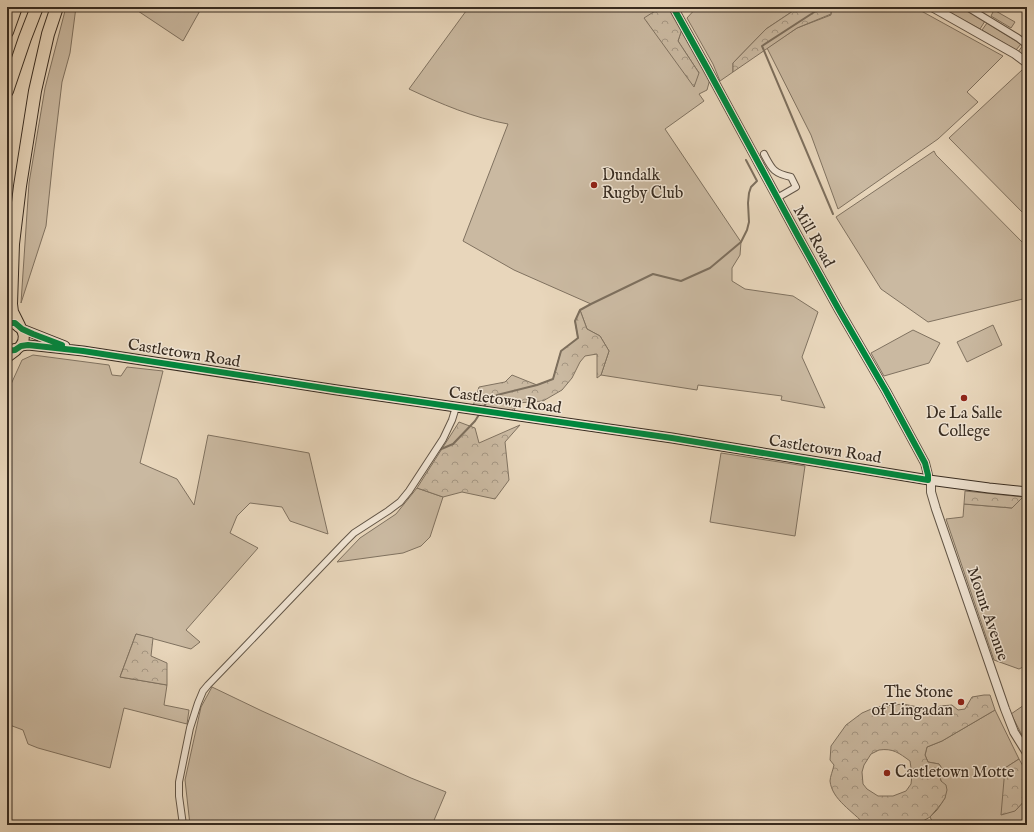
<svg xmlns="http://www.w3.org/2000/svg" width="1034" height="832" font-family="'IM FELL English',serif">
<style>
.green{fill:#cab9a1;stroke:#807260}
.forest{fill:url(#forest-crowns);stroke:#807260;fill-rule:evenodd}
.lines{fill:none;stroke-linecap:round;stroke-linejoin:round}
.stream{stroke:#7d6f5d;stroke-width:2}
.minor-casing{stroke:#635647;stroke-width:8}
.tertiary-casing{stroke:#635647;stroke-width:10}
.secondary-casing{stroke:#372b20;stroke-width:11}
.primary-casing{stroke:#372b20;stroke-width:12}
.motorway-casing{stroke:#372b20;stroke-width:14}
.minor{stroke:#f0e4d3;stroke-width:6}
.tertiary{stroke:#f0e4d3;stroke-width:8}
.secondary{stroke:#f0e4d3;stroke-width:9}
.primary{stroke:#e8d6bb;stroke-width:10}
.motorway{stroke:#e8d6bb;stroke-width:12}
.cycleway-casing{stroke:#f0e4d3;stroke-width:8}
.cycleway{stroke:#00873e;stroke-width:6}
.poi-dot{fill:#8f2418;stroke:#f0e4d3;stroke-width:1.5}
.labels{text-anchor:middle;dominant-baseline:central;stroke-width:3;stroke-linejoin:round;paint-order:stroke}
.poi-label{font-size:16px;fill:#372b20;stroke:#f0e4d3;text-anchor:start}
.street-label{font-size:16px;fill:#372b20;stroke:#f0e4d3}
</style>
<defs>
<pattern id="forest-crowns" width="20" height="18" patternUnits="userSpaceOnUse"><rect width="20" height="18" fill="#cab9a1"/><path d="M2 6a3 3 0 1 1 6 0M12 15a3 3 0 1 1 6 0" fill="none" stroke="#a59783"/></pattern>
</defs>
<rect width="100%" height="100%" fill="#e8d6bb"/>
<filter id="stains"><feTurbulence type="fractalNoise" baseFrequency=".005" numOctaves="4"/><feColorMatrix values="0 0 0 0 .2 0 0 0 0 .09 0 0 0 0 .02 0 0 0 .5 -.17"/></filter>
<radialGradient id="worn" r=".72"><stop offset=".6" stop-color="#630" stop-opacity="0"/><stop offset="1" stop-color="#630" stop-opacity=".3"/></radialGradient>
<!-- green -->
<path class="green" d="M66,7h10l-6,46 -8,29 -8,67 -8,77 -25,77 8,-120 16,-95z
M132,7h70l-19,34z
M469,7h200l2,2 -17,2 45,62 -21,-32 4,-12 28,50 -3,11 -8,4 5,7 -39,28 76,113 -1,13 -8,13v13l13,8 48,7 25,16 -16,45 23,51 -44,-8 1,-4 -84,-11 -1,5 -96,-15 8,-24 -9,-15 -13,-7 -7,-19 11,-6 -77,-34 -51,-29 45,-117c-34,-6 -67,-20 -99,-35z
M697,7h102l-33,22 -33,34v9l-13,9 -7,-17 -26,-46z
M831,7h83l89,49 -36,36 11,10 -40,37 -100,70 -27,-74 -44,-87 30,-20 34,-13z
M940,7h21l24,14 -5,8z
M994,10l21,12 -4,6 -20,-12z
M987,23l34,21 -5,6 -34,-20z
M1023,45l4,3v10l-9,-6z
M1022,70l5,4v143l-78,-79z
M934,151l2,4 91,92v51l-99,24 -47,-33 -45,-72z
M993,325l9,20 -35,17 -10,-20z
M913,330l27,13 -11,20 -45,13 -13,-23z
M33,355l76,10 3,10 9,1 6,-9 36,4 -23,92 37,16 17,26 14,-70 101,18 19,81 -38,-13 -8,-14 -32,-4 -13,13 -7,17 28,15 -72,82 14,12 -9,7 -55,-15 -16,43 47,8 -3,20 25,5 -2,14 -63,-16 -14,60 -72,-20 -10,-4 -5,-14 -16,-6v-331l15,-33z
M721,453l84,13 -10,70 -85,-14z
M417,488l26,9 -13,40 -9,9 -18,7 -66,9 23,-24 36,-24z
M1023,497l4,1v167l-8,4 -25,-9 -48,-141 17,-2 1,-13 48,4z
M212,687l50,24 149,67 35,14 -14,33h-242l-5,-45 16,-73z
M1027,703v30l-5,2 -11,-21z
M995,710l24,49 -14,9 10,43 12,-13v27h-93l-4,-8 7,-7 8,-12 -5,-21 3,-7 -4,-6 -11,-2 -3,-7 2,-8 15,-6z"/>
<!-- forest -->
<path class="forest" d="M799,7h32v7l-34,14 -64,44v-9l33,-34z
M671,9l11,20 -4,12 21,32 -5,14 -50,-69 11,-7z
M580,310l7,19 13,7 9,15 -8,24 -4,3v-24l-12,2 -5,6 -8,16 -10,12 -19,11 -26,2 -3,8 -41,-5 6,-19 26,-5 7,-7 25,10 16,-6 8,-28 17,-13 -3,-17z
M459,422l16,6 4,15 41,-18 -15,17 4,38 -14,19 -33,-7 -19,5 -26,-9z
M965,491l58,6 -11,11 -48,-4z
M136,634l17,4 -2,18 16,7v22l-47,-8z
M984,695h6l5,15 -53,31 -15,6 -2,8 3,7 11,2 4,6 -3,7 1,4 5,4 1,5 -2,8 -4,6 -11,13 -12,7 -3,1h-50c-12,-14 -33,-25 -35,-44 0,-4 3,-11 4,-16l-4,-5 1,-14 15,-21 16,-12 14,-6 27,-3 30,6 7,-4 12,-1 6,5 7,-1 7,-12zM879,750c14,-2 20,3 31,11l2,14 -1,9 -5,7 -13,5h-15l-11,-7 -4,-5 -1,-12 2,-7 7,-11z
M1019,759l8,14v25l-12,13 -14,4 4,-47z"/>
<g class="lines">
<!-- stream -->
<path class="stream" d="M822,7l-60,39 71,168
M483,408l5,-8 9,-5 40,-10 16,-6 8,-28 17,-13 -3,-17 5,-11 11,-6 62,-30 28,7 29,-13 31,-26 6,-12 2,-8 -1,-19 1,-10 2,-6 6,-6 -11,-21
M439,450l14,-6 22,-23 5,-8"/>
<!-- minor casing -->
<g class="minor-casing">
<path id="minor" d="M967,7l51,31 9,7
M764,154c8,15 9,19 27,23l5,10 -19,11
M183,825l-4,-29v-14l11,-54 8,-25 5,-12 5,-6 27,-28 110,-115 9,-9 34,-22 12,-9 9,-11 34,-52 9,-19 4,-13"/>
</g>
<!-- tertiary casing -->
<g class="tertiary-casing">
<path id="tertiary" d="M673,7l34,61 91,168 41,74 47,81 39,72 3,12v5
M932,7l83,47 12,9
M931,480v12l5,17 69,200 9,23 13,21"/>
</g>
<!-- secondary casing -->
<g class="secondary-casing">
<path id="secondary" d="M22,329l43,17
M21,346l7,-1 55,6 254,39 335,48 257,42 60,8 38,4"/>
</g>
<!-- primary casing -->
<g class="primary-casing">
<path id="primary" d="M7,323c21,-2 23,27 2,28"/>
</g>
<!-- motorway casing -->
<g class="motorway-casing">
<path id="motorway" d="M7,32l9,-25
M7,91l18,-53 12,-31
M19,326l-7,-14 -1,-8 2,-60 7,-58 15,-95 13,-57 9,-27
M7,356l8,-6"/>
</g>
<!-- minor -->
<use href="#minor" class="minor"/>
<!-- tertiary -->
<use href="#tertiary" class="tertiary"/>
<!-- secondary -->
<use href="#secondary" class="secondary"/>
<!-- primary -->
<use href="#primary" class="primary"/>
<!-- motorway -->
<use href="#motorway" class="motorway"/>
<!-- cycleway casing -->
<g class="cycleway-casing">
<path id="cycleway" d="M7,323h8l7,6 11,5 29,11
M7,351l8,-1 6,-4 7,-1 55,6 254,39 335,48 256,42v-5l-3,-12 -39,-72 -47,-81 -41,-74 -91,-168 -34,-61"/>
</g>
<!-- cycleway -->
<use href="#cycleway" class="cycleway"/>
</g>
<!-- markers -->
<g class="poi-dot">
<circle cx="594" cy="185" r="4"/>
<circle cx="964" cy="398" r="4"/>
<circle cx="961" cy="702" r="4"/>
<circle cx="887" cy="773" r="4"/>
</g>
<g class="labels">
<!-- poi labels -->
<g class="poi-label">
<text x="602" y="176">Dundalk<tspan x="602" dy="18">Rugby Club</tspan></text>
<text x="964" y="414" text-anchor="middle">De La Salle<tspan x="964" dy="18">College</tspan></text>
<text x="953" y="693" text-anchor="end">The Stone<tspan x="953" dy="18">of Lingadan</tspan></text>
<text x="895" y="773">Castletown Motte</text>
</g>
<!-- street labels -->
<g class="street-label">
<text transform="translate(813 237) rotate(61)">Mill Road</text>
<text transform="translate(184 354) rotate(9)">Castletown Road</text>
<text transform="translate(505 401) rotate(8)">Castletown Road</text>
<text transform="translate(825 450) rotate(9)">Castletown Road</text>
<text transform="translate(987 614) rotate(71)">Mount Avenue</text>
</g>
</g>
<!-- margin -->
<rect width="1034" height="832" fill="none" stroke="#e8d6bb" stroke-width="24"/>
<rect x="8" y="8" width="1018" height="816" fill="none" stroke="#372b20" stroke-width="2"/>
<rect x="12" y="12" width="1010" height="808" fill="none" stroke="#372b20"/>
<rect width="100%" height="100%" filter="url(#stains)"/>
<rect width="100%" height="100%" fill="url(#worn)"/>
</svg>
